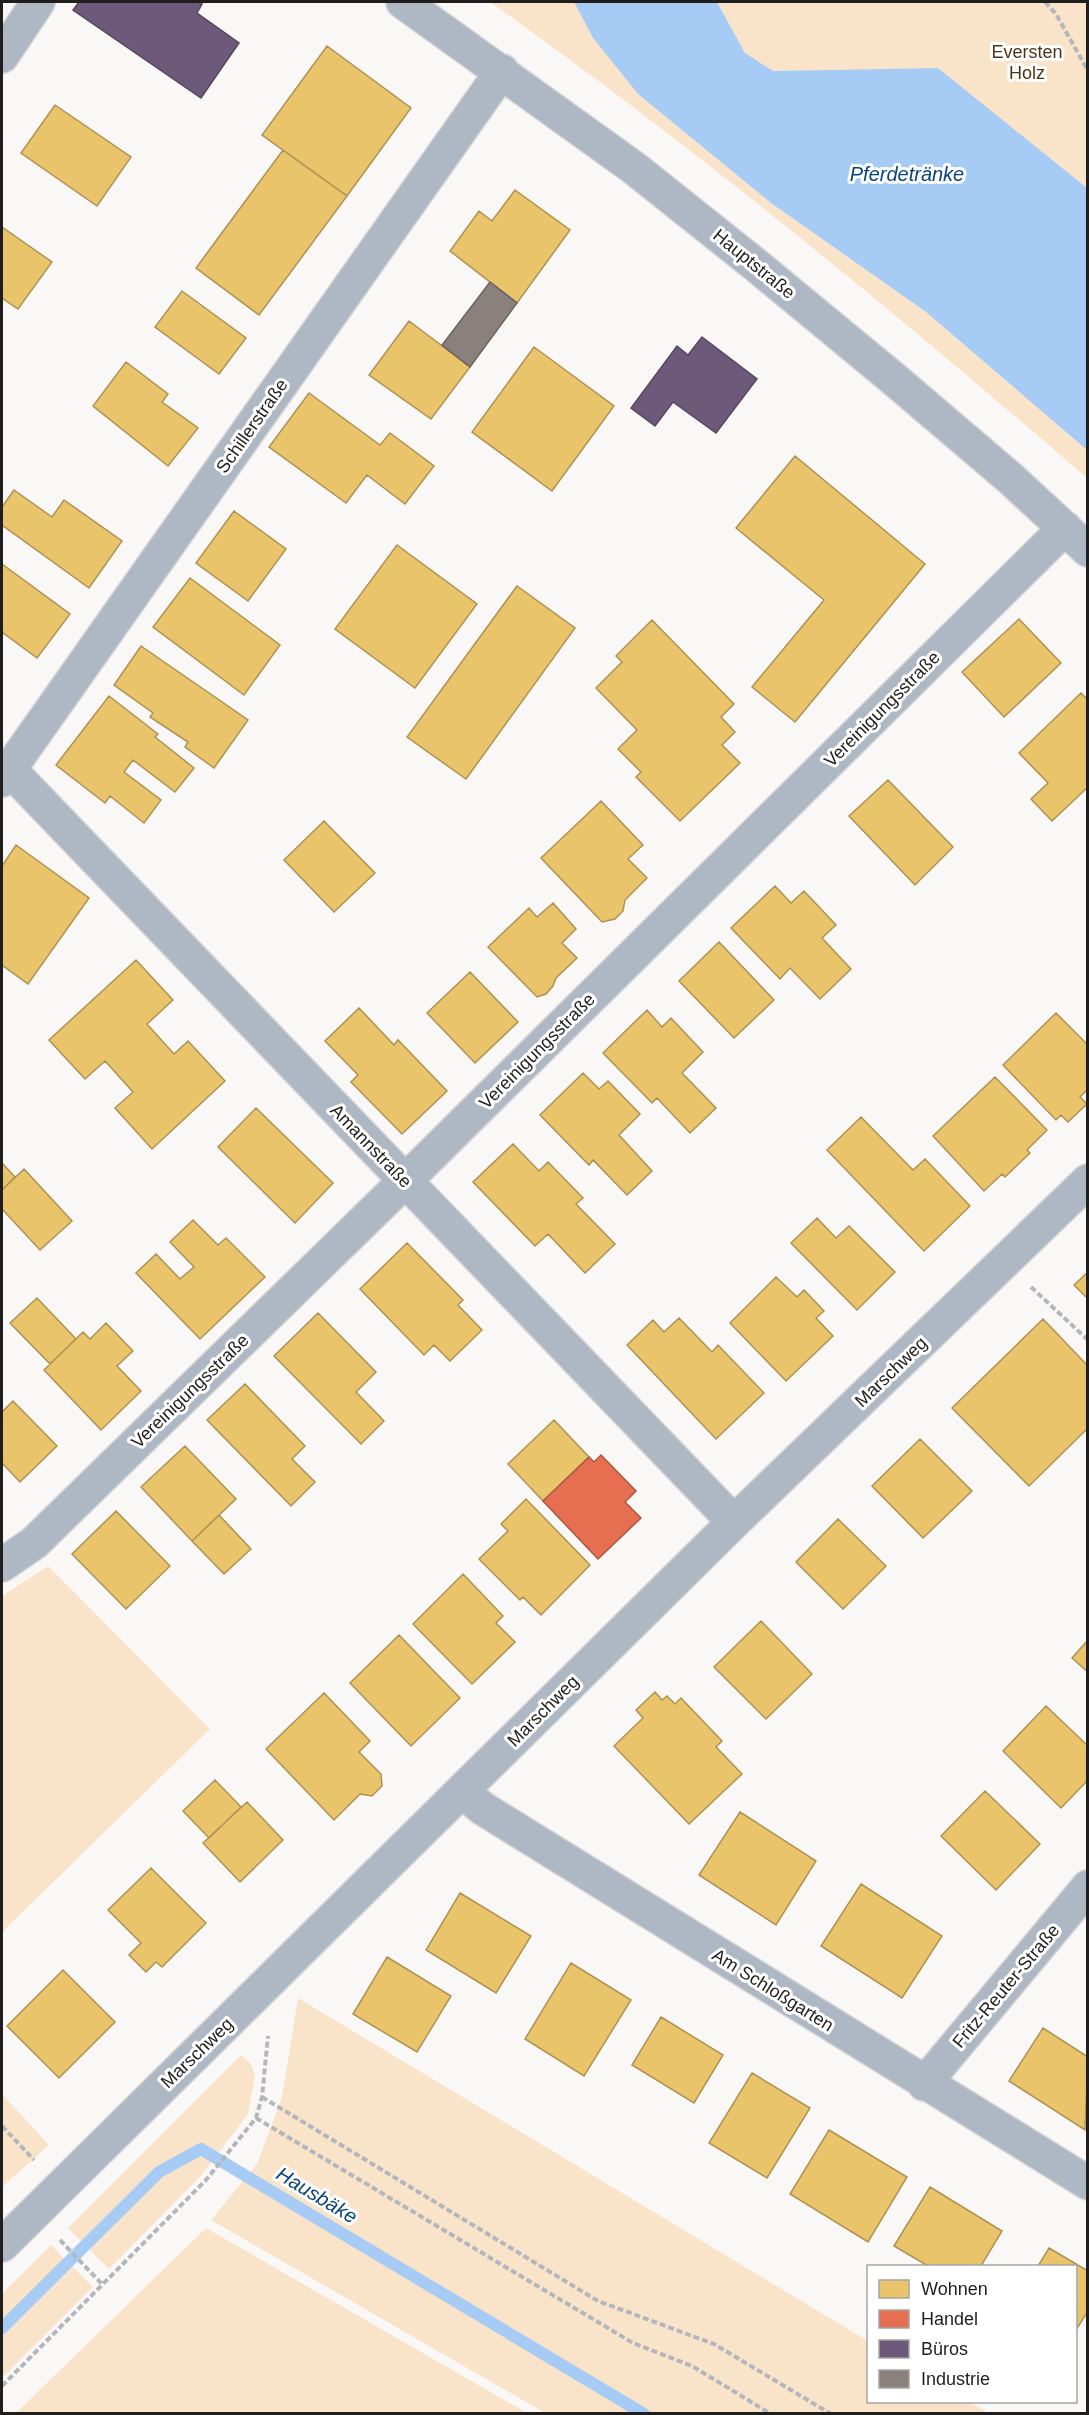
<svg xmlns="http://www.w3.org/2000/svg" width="1089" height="2415" font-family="Arial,sans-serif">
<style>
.green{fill:#f9e3c9}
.water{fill:#a6ccf5}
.homes{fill:#e9c46a;stroke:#ad9253;stroke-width:1.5}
.shops{fill:#e76f51;stroke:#ab5741;stroke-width:1.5}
.offices{fill:#6d597a;stroke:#56475e;stroke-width:1.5}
.industry{fill:#8a817c;stroke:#6a6360;stroke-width:1.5}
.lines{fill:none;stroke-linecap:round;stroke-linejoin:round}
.stream{stroke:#a6ccf5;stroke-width:12}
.minor-casing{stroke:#d6d5d4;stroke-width:36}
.path{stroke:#b3b7bd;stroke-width:4;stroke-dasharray:6 3;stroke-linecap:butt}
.minor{stroke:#aeb8c4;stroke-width:33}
.labels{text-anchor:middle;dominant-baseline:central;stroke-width:6;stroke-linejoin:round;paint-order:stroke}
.park-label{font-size:18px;fill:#4b3418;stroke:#fff}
.street-label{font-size:18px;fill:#201e1d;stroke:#fff}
.water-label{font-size:20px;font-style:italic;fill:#09457a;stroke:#fff}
</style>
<rect width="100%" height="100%" fill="#faf8f6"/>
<!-- green -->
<path class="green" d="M490,2h84l19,36 45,56 133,109 155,109 161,138v28c-192,-166 -390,-329 -597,-476z
M717,2h370v186l-149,-119 -165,2 -28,-18z
M48,1566l162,163 -208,203v-336z
M298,1998l570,343v61h101l20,11h-444l-334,-193 46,-56 25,-67z
M241,2055l10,9 4,13 -7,37 -48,63 -91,92 -41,-41z
M2,2094l47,51 -47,42z
M206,2228l321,185h-511z
M51,2245l42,42 -91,91v-84z"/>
<!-- water -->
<path class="water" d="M574,2h143l28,51 28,18 165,-3 149,120v262l-161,-138 -155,-109 -133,-109 -45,-56z"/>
<!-- homes -->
<path class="homes" d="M327,46l84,62 -64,88 -85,-61z
M55,105l76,52 -34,49 -76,-53z
M283,150l64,46 -88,119 -63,-47z
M515,190l55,40 -53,73 -67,-52 29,-40 13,10z
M2,227l50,35 -34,47 -16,-11z
M182,291l64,47 -27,36 -64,-47z
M409,321l61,46 -39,52 -62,-44z
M534,347l80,59 -62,85 -80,-59z
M126,362l42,32 -6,8 36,26 -30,38 -75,-60z
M309,393l71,52 10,-12 44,33 -29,38 -38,-29 -21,28 -77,-56z
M795,456l130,108 -130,158 -43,-35 72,-87 -88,-72z
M14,490l38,27 12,-17 58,41 -33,47 -87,-63v-18z
M234,511l52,38 -38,52 -52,-38z
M397,545l80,59 -62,84 -80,-59z
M2,564l68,50 -33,44 -35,-26z
M190,578l90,67 -36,50 -91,-68z
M517,586l58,42 -109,151 -59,-42z
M1019,619l42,44 -57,54 -42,-45z
M652,620l82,84 -13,13 14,15 -13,13 18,18 -60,58 -44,-44 5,-5 -23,-23 19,-19 -41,-42 26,-26 -6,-6z
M141,646l107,74 -34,48 -29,-21 3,-5 -38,-25 3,-4 -39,-28z
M1081,693l7,7v87l-36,34 -21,-22 17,-16 -29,-30z
M109,696l49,38 -3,3 39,31 -19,24 -42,-32 -9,12 37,28 -17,23 -34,-27 -5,7 -49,-38z
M888,780l65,67 -38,38 -66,-69z
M601,801l42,44 -15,14 19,19 -22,22 -2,11 -8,8 -13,3 -61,-64z
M324,821l51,52 -41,39 -50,-52z
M16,845l73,53 -61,86 -26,-19v-99z
M775,886l16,17 13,-12 32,34 -14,13 29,31 -31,30 -30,-31 -10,11 -49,-51z
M553,903l23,26 -14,14 15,15 -21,20 -3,8 -7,8 -9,3 -49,-50 41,-39 8,9z
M719,942l55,58 -40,38 -55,-57z
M136,960l37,40 -26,24 27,30 14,-13 37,40 -73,68 -37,-41 18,-16 -28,-31 -20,18 -36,-39z
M470,972l48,50 -43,41 -48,-50z
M359,1008l35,37 4,-5 49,51 -45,43 -51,-52 7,-7 -33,-34z
M647,1010l15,17 9,-9 32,34 -21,21 34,35 -26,25 -33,-35 -5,5 -49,-50z
M1056,1013l32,32v44l-8,8 7,7 -19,18 -7,-7 -5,5 -53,-55z
M583,1073l16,16 9,-8 32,33 -21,21 33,36 -25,24 -34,-35 -4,5 -49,-50z
M995,1077l52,53 -20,20 3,3 -25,24 -3,-3 -18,17 -51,-55z
M256,1108l77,75 -38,40 -77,-76z
M861,1117l52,53 12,-11 45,47 -46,45 -97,-101z
M513,1144l26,27 9,-9 35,36 -7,6 39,40 -30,29 -37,-39 -13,12 -62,-64z
M2,1163l13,14 -13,13z
M24,1169l48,52 -32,29 -38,-41v-19z
M817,1218l19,20 13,-12 46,46 -38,38 -66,-67z
M193,1220l25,25 8,-7 39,39 -65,62 -64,-66 20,-19 24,25 14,-12 -24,-25z
M407,1243l56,57 -5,5 24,25 -32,31 -16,-16 -10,10 -64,-66z
M1088,1272v27l-14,-14z
M776,1277l21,20 7,-7 20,21 -8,7 17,18 -47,45 -56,-58z
M37,1298l39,41 -26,25 -40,-41z
M318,1313l58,59 -20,20 28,29 -23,23 -87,-88z
M679,1318l33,34 6,-7 46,48 -48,46 -89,-94 26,-25 11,12z
M1043,1319l45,47v62l-59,58 -77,-78z
M106,1323l27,28 -16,15 24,25 -40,39 -57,-60 39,-38 7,7z
M245,1384l60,62 -13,13 23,23 -24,24 -84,-86z
M13,1401l44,45 -37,36 -18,-19v-51z
M554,1420l35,37 -46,44 -35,-37z
M920,1439l52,52 -49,47 -51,-52z
M185,1446l51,53 -44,42 -51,-54z
M526,1499l64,66 -49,50 -18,-18 -3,3 -41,-41 29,-28 -7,-7z
M116,1511l54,55 -44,43 -54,-55z
M219,1515l32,34 -27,25 -32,-33z
M838,1519l48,47 -43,43 -47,-47z
M463,1574l40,42 -7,7 19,19 -43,42 -59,-60z
M761,1621l51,53 -46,45 -52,-52z
M399,1635l61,63 -49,48 -61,-63z
M1088,1640v32l-16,-14z
M655,1692l7,8 5,-4 8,8 6,-6 41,43 -6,6 26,27 -53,50 -75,-78 29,-28 -7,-8z
M324,1693l46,48 -11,11 22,22 1,12 -10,10 -12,-2 -26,26 -68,-71z
M1046,1706l42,40v34l-27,28 -58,-57z
M215,1780l26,27 -32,31 -26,-27z
M985,1791l55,53 -44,46 -55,-54z
M247,1802l36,38 -43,42 -37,-39z
M740,1812l76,49 -40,64 -77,-50z
M151,1868l55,55 -44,44 -6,-5 -10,10 -17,-17 12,-12 -33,-33z
M861,1884l81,52 -40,62 -81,-52z
M460,1893l71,43 -35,57 -70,-43z
M387,1957l64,39 -34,56 -64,-38z
M571,1963l60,37 -47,76 -59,-37z
M63,1970l52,52 -56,56 -52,-52z
M661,2017l62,38 -29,48 -62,-38z
M1043,2028l45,29 -3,73 -76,-49z
M752,2073l58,35 -43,70 -58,-35z
M829,2130l78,47 -39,65 -78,-48z
M930,2187l72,44 -21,35h-53l-34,-20z
M1049,2248l39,23v40l-12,19v-64h-38z"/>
<!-- shops -->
<path class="shops" d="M601,1455l35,36 -11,11 16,16 -43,41 -55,-58 46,-44 5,5z"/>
<!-- offices -->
<path class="offices" d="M79,2h119l4,2 -5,9 42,30 -38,55 -128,-88z
M702,337l55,42 -41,54 -43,-31 -18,24 -24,-18 46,-62 11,9z"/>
<!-- industry -->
<path class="industry" d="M490,282l27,21 -47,64 -28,-22z"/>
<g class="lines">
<!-- stream -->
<path class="stream" d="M2,2328l157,-156 42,-23 443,265"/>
<!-- minor casing -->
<g class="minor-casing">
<path id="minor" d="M403,2l231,166 123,98 138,114 115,98 78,72
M2,56l36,-54
M9,769l725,753
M2,780l500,-709
M2,1565l32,-22 371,-362 660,-653
M462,1791l20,17 606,375
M924,2084l164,-197
M2,2245l732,-723 354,-341"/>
</g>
<!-- path -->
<path class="path" d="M1045,2l11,12 32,57
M1031,1287l57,53
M262,2097l336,204 116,43 117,70
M256,2118l377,225 59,23 79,48
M2,2126l32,34
M60,2240l42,44
M2,2386l204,-206 50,-62 6,-21 6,-61"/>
<!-- minor -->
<use href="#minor" class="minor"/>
</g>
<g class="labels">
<!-- park labels -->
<g class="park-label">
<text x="1027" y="52">Eversten<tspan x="1027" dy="21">Holz</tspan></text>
</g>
<!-- street labels -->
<g class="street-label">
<text transform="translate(754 264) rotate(39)">Hauptstraße</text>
<text transform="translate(252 426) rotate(-55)">Schillerstraße</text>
<text transform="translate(882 709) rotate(-45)">Vereinigungsstraße</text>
<text transform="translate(537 1051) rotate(-45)">Vereinigungsstraße</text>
<text transform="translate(371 1146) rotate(46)">Amannstraße</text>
<text transform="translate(891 1372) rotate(-44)">Marschweg</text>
<text transform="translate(190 1391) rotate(-44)">Vereinigungsstraße</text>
<text transform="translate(543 1711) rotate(-45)">Marschweg</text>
<text transform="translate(1006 1986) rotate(-50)">Fritz-Reuter-Straße</text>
<text transform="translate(773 1990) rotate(32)">Am Schloßgarten</text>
<text transform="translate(197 2053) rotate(-44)">Marschweg</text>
</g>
<!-- water labels -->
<g class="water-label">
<text x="907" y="174">Pferdetränke</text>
<text transform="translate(317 2195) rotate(31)">Hausbäke</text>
</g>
</g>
<!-- border -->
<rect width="1089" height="2415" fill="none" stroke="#201e1d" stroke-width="6"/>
<!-- legend -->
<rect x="867" y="2265" width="210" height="138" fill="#ffffff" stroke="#a6a5a5" stroke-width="1.5"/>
<rect x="879" y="2280" width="30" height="18" fill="#e9c46a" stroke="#a6a5a5" stroke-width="1.5"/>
<text x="921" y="2295" font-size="18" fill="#201e1d">Wohnen</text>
<rect x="879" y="2310" width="30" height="18" fill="#e76f51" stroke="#a6a5a5" stroke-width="1.5"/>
<text x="921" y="2325" font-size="18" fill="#201e1d">Handel</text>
<rect x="879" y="2340" width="30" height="18" fill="#6d597a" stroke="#a6a5a5" stroke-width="1.5"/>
<text x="921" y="2355" font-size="18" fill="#201e1d">Büros</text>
<rect x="879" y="2370" width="30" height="18" fill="#8a817c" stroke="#a6a5a5" stroke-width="1.5"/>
<text x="921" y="2385" font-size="18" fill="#201e1d">Industrie</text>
</svg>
